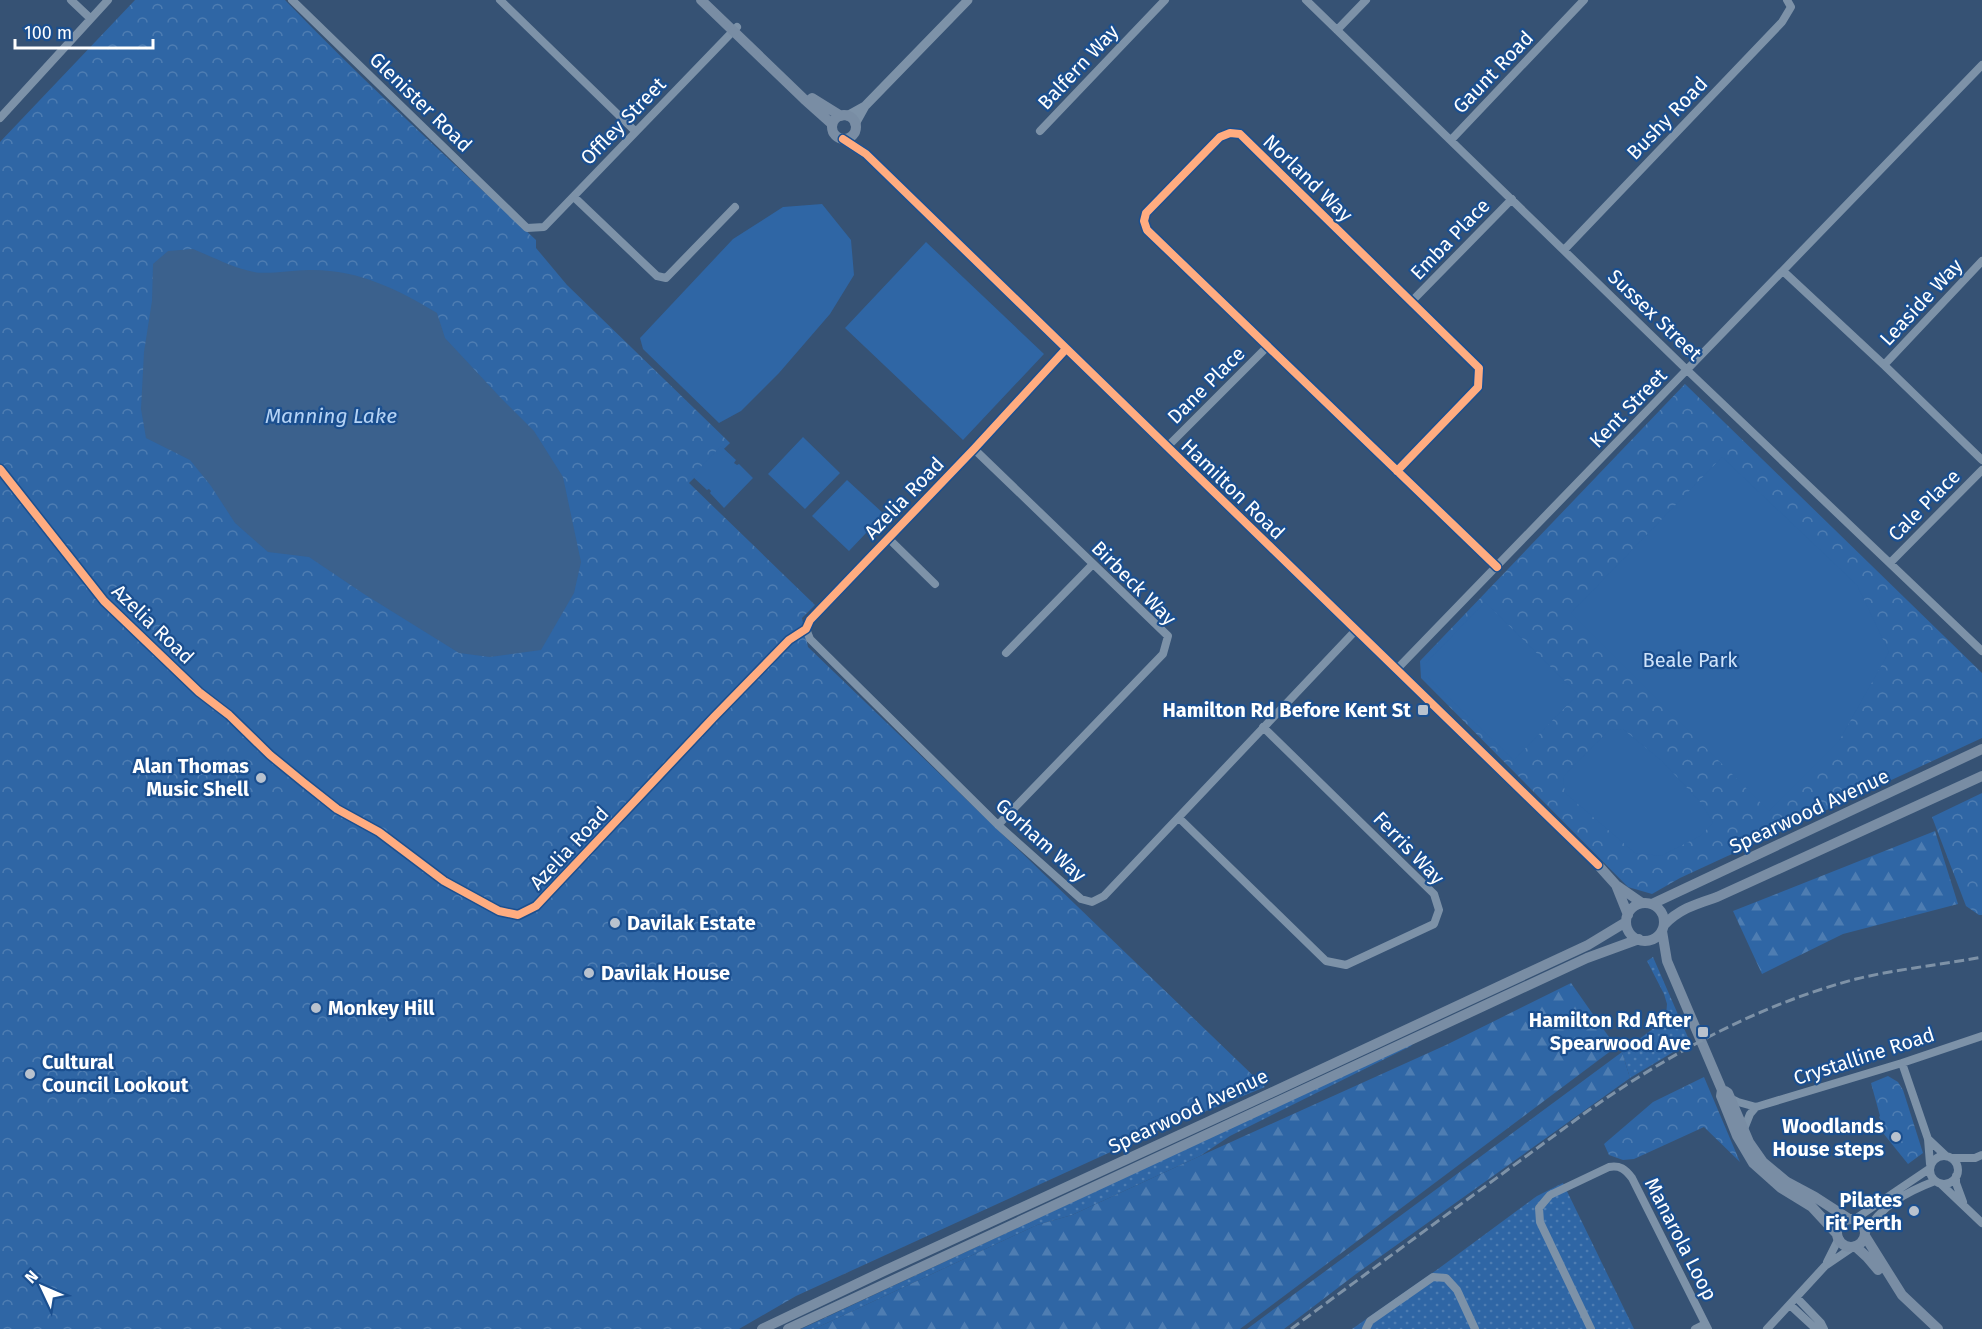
<svg xmlns="http://www.w3.org/2000/svg" width="1982" height="1329" font-family="'Fira Sans',sans-serif">
<style>
.grass{fill:url(#grass-dots)}
.forest{fill:url(#forest-firs)}
.park{fill:url(#park-crowns)}
.garden{fill:#2f66a5}
.water{fill:#3b618d}
.lines{fill:none;stroke-linecap:round;stroke-linejoin:round}
.minor{stroke:#7d92a8;stroke-width:8}
.tertiary{stroke:#7d92a8;stroke-width:9}
.secondary{stroke:#798da4;stroke-width:10}
.rail{stroke:#7e92a7;stroke-width:3;stroke-dasharray:10 4.5;stroke-linecap:butt}
.cycleway-casing{stroke:#1b4f8f;stroke-width:11}
.cycleway{stroke:#ffac80;stroke-width:8}
.poi-dot{fill:#b9c2ce;stroke:#1b4f8f;stroke-width:2}
.labels{text-anchor:middle;dominant-baseline:central;stroke-width:4.5;stroke-linejoin:round;paint-order:stroke}
.street-label{font-size:20px;fill:#fff;stroke:#1b4f8f}
.park-label{font-size:20px;fill:#cfe3fa;stroke:#1b4f8f}
.poi-label{font-size:20px;font-weight:bold;fill:#fff;stroke:#1b4f8f;text-anchor:end}
.water-label{font-size:21px;font-style:italic;fill:#b5d3f5;stroke:#1b4f8f}
</style>
<defs>
<pattern id="grass-dots" width="8" height="8" patternUnits="userSpaceOnUse" patternTransform="scale(1.5)"><rect width="8" height="8" fill="#2f66a5"/><path d="M2 2h.1M6 6h.1" fill="none" stroke="#4e7db2" stroke-width="1.8" stroke-linecap="round"/></pattern>
<pattern id="forest-firs" width="22" height="20" patternUnits="userSpaceOnUse" patternTransform="scale(1.5)"><rect width="22" height="20" fill="#2f66a5"/><path d="M5 1l3.5 6h-7zM16 11l3.5 6h-7z" fill="#4e7db2"/></pattern>
<pattern id="park-crowns" width="20" height="18" patternUnits="userSpaceOnUse" patternTransform="scale(1.5)"><rect width="20" height="18" fill="#2f66a5"/><path d="M2 6a3 3 0 1 1 6 0M12 15a3 3 0 1 1 6 0" fill="none" stroke="#4e7db2"/></pattern>
</defs>
<rect width="100%" height="100%" fill="#365274"/>
<!-- grass -->
<path class="grass" d="M1653,957l37,85 -60,36 -8,-26 36,-27 8,-9 1,-12 -3,-10 -17,-33z
M1414,1042l-3,4 -181,90 -30,20 -128,59 -35,10 -223,104h-13z
M1563,1183l71,146h-282l86,-60 99,-73z"/>
<!-- forest -->
<path class="forest" d="M1935,831l23,73 -115,30 -81,40 -29,-63z
M1571,983l45,64 -376,282h-426l223,-104 35,-10 128,-59 246,-111z
M1622,1052l8,26 -274,196 -72,55h-37z"/>
<!-- park -->
<path class="park" d="M135,0h150c80,83 166,161 251,240v8l31,37 163,158 -41,40 126,122 -13,13 6,29 457,440 -115,47 -354,162 -57,33h-739v-1187z
M1685,384l297,289v65l-302,140 -28,16 -24,-7 -207,-209 -1,-17z
M1982,793v122h-3l-13,-9 -34,-89z
M1888,1076l10,6 5,8 20,63 -15,11 -29,-36 3,-5 -3,-6 1,-1 -9,-33z
M1704,1077l36,85 -36,-35 -70,32 -11,1 -14,-5 -5,-11 49,-42z"/>
<!-- garden -->
<path class="garden" d="M822,204l29,36 3,35 -24,39 -51,59 -38,38 -22,12 -76,-74 -3,-11 93,-99 50,-32z
M926,242l118,112 -81,86 -118,-112z
M803,437l37,36 -35,36 -37,-35z
M721,446l15,14 -2,3 3,2 2,-1 14,14 -29,30 -14,-15 1,-2 -2,-2 -2,1 -15,-14z
M1722,457l135,128 32,67 -50,89 -70,70 -198,-198z
M847,480l37,34 -35,37 -37,-35z
M1485,602l93,92 -64,66 -88,-84v-13z
M1610,729l14,1 38,31 40,43 11,19 -13,13 -39,20 -26,-3 -70,-60 -2,-16z"/>
<!-- water -->
<path class="water" d="M193,249c20,8 40,19 61,23 15,3 42,-3 59,-2 46,0 86,20 124,43l8,25 54,58 35,35 29,46 18,85 -7,31 -33,57 -51,7 -31,-4 -95,-59 -55,-37 -41,-5 -33,-29 -24,-37 -21,-26 -44,-22 -5,-29 3,-57 8,-51 1,-37 15,-13z"/>
<g class="lines">
<!-- minor -->
<path class="minor" d="M71,0l19,18
M292,0l235,228 17,-1 193,-200
M500,0l135,131
M1306,0l381,370 295,281
M1337,30l29,-30
M0,118l108,-118
M1040,131l125,-131
M1451,140l133,-140
M574,197l83,79 9,2 69,-71
M1564,250l218,-228 9,-15 -4,-7
M1783,271l101,94 98,95
M1412,301l100,-102
M1884,365l98,-104
M1167,447l101,-101
M974,449l194,187 -5,18 -165,171
M0,469l104,132 95,91 30,23 41,40 33,27 34,27 42,23 65,49 55,30 19,4 18,-9 178,-189 75,-77 17,-11 4,-9 164,-171 92,-100
M1397,471l81,-84 1,-19 -239,-234 -10,-1 -10,4 -74,76 -2,8 3,9 350,337
M888,538l47,46
M1890,563l92,-93
M806,629l4,10 188,186 83,74 11,3 12,-6 252,-266
M1006,653l87,-89
M1397,669l585,-604
M1179,818l147,143 20,4 88,-41 5,-14 -5,-16 -171,-167
M1902,1063l26,76 2,25
M1730,1098l8,4 18,5 146,-44 80,-27
M1744,1129l6,-15 6,-7
M1928,1139l17,16
M1930 1170a14 14 0 1 1 28 0a14 14 0 1 1-28 0Z
M1951,1158h24l7,-3
M1956,1176v7l7,19
M1941,1184l41,39
M1855,1219l74,-50
M1865,1233c16,-27 41,-41 70,-52
M1827,1262l12,-24
M1797,1298l24,25 3,6
M1790,1305l26,24
M1366,1329l4,-8 63,-44 13,1 11,12 18,39
M1591,1329l-51,-107 -1,-14 11,-13 59,-28c11,-2 16,2 23,11l76,151
M1695,1329l10,-5
M1767,1329l58,-63 28,-19"/>
<!-- tertiary -->
<path class="tertiary" d="M847,116l18,-10 103,-106
M855,124l10,-18"/>
<!-- secondary -->
<path class="secondary" d="M701,0l103,99 28,25
M812,98l29,18
M832 127a12 12 0 1 1 24 0a12 12 0 1 1-24 0Z
M843,139l23,15 732,711 18,20 26,18
M1616,885l12,30
M1626 922a19 19 0 1 1 38 0a19 19 0 1 1-38 0Z
M1652,904l330,-155
M1664,925c15,-16 32,-21 53,-28l265,-121
M1662,931l5,30 55,129 -1,6 16,40 16,27 28,25 31,19 25,27
M1725,1091l3,2 21,49 14,20 24,20 28,15 34,22
M1837 1233a14 14 0 1 1 28 0a14 14 0 1 1-28 0Z
M1865,1236l37,59 36,34
M1855,1246l12,11 11,13
M762,1329l124,-59 365,-168 337,-157 38,-23
M788,1329l799,-371 52,-19"/>
<!-- rail -->
<path class="rail" d="M1291,1329l298,-219c82,-57 169,-105 267,-131 41,-10 84,-14 126,-22"/>
<!-- cycleway casing -->
<g class="cycleway-casing">
<path id="cycleway" d="M843,139l23,15 732,711
M0,469l104,132 95,91 30,23 41,40 33,27 34,27 42,23 65,49 55,30 19,4 18,-9 178,-189 75,-77 17,-11 4,-9 164,-171 92,-100
M1397,471l81,-84 1,-19 -239,-234 -10,-1 -10,4 -74,76 -2,8 3,9 350,337"/>
</g>
<!-- cycleway -->
<use href="#cycleway" class="cycleway"/>
</g>
<!-- markers -->
<g class="poi-dot">
<rect x="1417" y="704" width="12" height="12" rx="3"/>
<circle cx="261" cy="778" r="6"/>
<circle cx="615" cy="923" r="6"/>
<circle cx="589" cy="973" r="6"/>
<circle cx="316" cy="1008" r="6"/>
<rect x="1697" y="1026" width="12" height="12" rx="3"/>
<circle cx="30" cy="1074" r="6"/>
<circle cx="1896" cy="1137" r="6"/>
<circle cx="1914" cy="1211" r="6"/>
</g>
<g class="labels">
<!-- street labels -->
<g class="street-label">
<text transform="translate(1078 67) rotate(-47)">Balfern Way</text>
<text transform="translate(1493 72) rotate(-46)">Gaunt Road</text>
<text transform="translate(421 102) rotate(44)">Glenister Road</text>
<text transform="translate(1667 118) rotate(-46)">Bushy Road</text>
<text transform="translate(623 121) rotate(-46)">Offley Street</text>
<text transform="translate(1308 178) rotate(44)">Norland Way</text>
<text transform="translate(1450 239) rotate(-46)">Emba Place</text>
<text transform="translate(1921 302) rotate(-47)">Leaside Way</text>
<text transform="translate(1655 315) rotate(44)">Sussex Street</text>
<text transform="translate(1206 385) rotate(-45)">Dane Place</text>
<text transform="translate(1628 408) rotate(-46)">Kent Street</text>
<text transform="translate(1233 489) rotate(44)">Hamilton Road</text>
<text transform="translate(904 498) rotate(-46)">Azelia Road</text>
<text transform="translate(1924 505) rotate(-45)">Cale Place</text>
<text transform="translate(1134 583) rotate(45)">Birbeck Way</text>
<text transform="translate(153 624) rotate(44)">Azelia Road</text>
<text transform="translate(1809 811) rotate(-25)">Spearwood Avenue</text>
<text transform="translate(1041 840) rotate(42)">Gorham Way</text>
<text transform="translate(569 848) rotate(-47)">Azelia Road</text>
<text transform="translate(1409 848) rotate(46)">Ferris Way</text>
<text transform="translate(1864 1056) rotate(-18)">Crystalline Road</text>
<text transform="translate(1188 1111) rotate(-25)">Spearwood Avenue</text>
<text transform="translate(1681 1239) rotate(63)">Manarola Loop</text>
</g>
<!-- park labels -->
<g class="park-label">
<text x="1690" y="660">Beale Park</text>
</g>
<!-- poi labels -->
<g class="poi-label">
<text x="1411" y="710">Hamilton Rd Before Kent St</text>
<text x="249" y="766">Alan Thomas<tspan x="249" dy="23">Music Shell</tspan></text>
<text x="627" y="923" text-anchor="start">Davilak Estate</text>
<text x="601" y="973" text-anchor="start">Davilak House</text>
<text x="328" y="1008" text-anchor="start">Monkey Hill</text>
<text x="1691" y="1020">Hamilton Rd After<tspan x="1691" dy="23">Spearwood Ave</tspan></text>
<text x="42" y="1062" text-anchor="start">Cultural<tspan x="42" dy="23">Council Lookout</tspan></text>
<text x="1884" y="1126">Woodlands<tspan x="1884" dy="23">House steps</tspan></text>
<text x="1902" y="1200">Pilates<tspan x="1902" dy="23">Fit Perth</tspan></text>
</g>
<!-- water labels -->
<g class="water-label">
<text x="331" y="416">Manning Lake</text>
</g>
</g>
<!-- north arrow -->
<g transform="translate(42 1287) rotate(314)" stroke="#1b4f8f" stroke-width="4.5" paint-order="stroke">
<path d="M0-4.5L10 22L0 15L-10 22Z" fill="#ffffff"/>
<text y="-9" font-size="16" font-weight="bold" text-anchor="middle" fill="#ffffff">N</text>
</g>
<!-- scale -->
<path d="M15 39v9h138v-9" fill="none" stroke="#ffffff" stroke-width="3"/>
<text x="24" y="39" font-size="18" fill="#ffffff" stroke="#1b4f8f" stroke-width="4.5" paint-order="stroke">100 m</text>
</svg>
